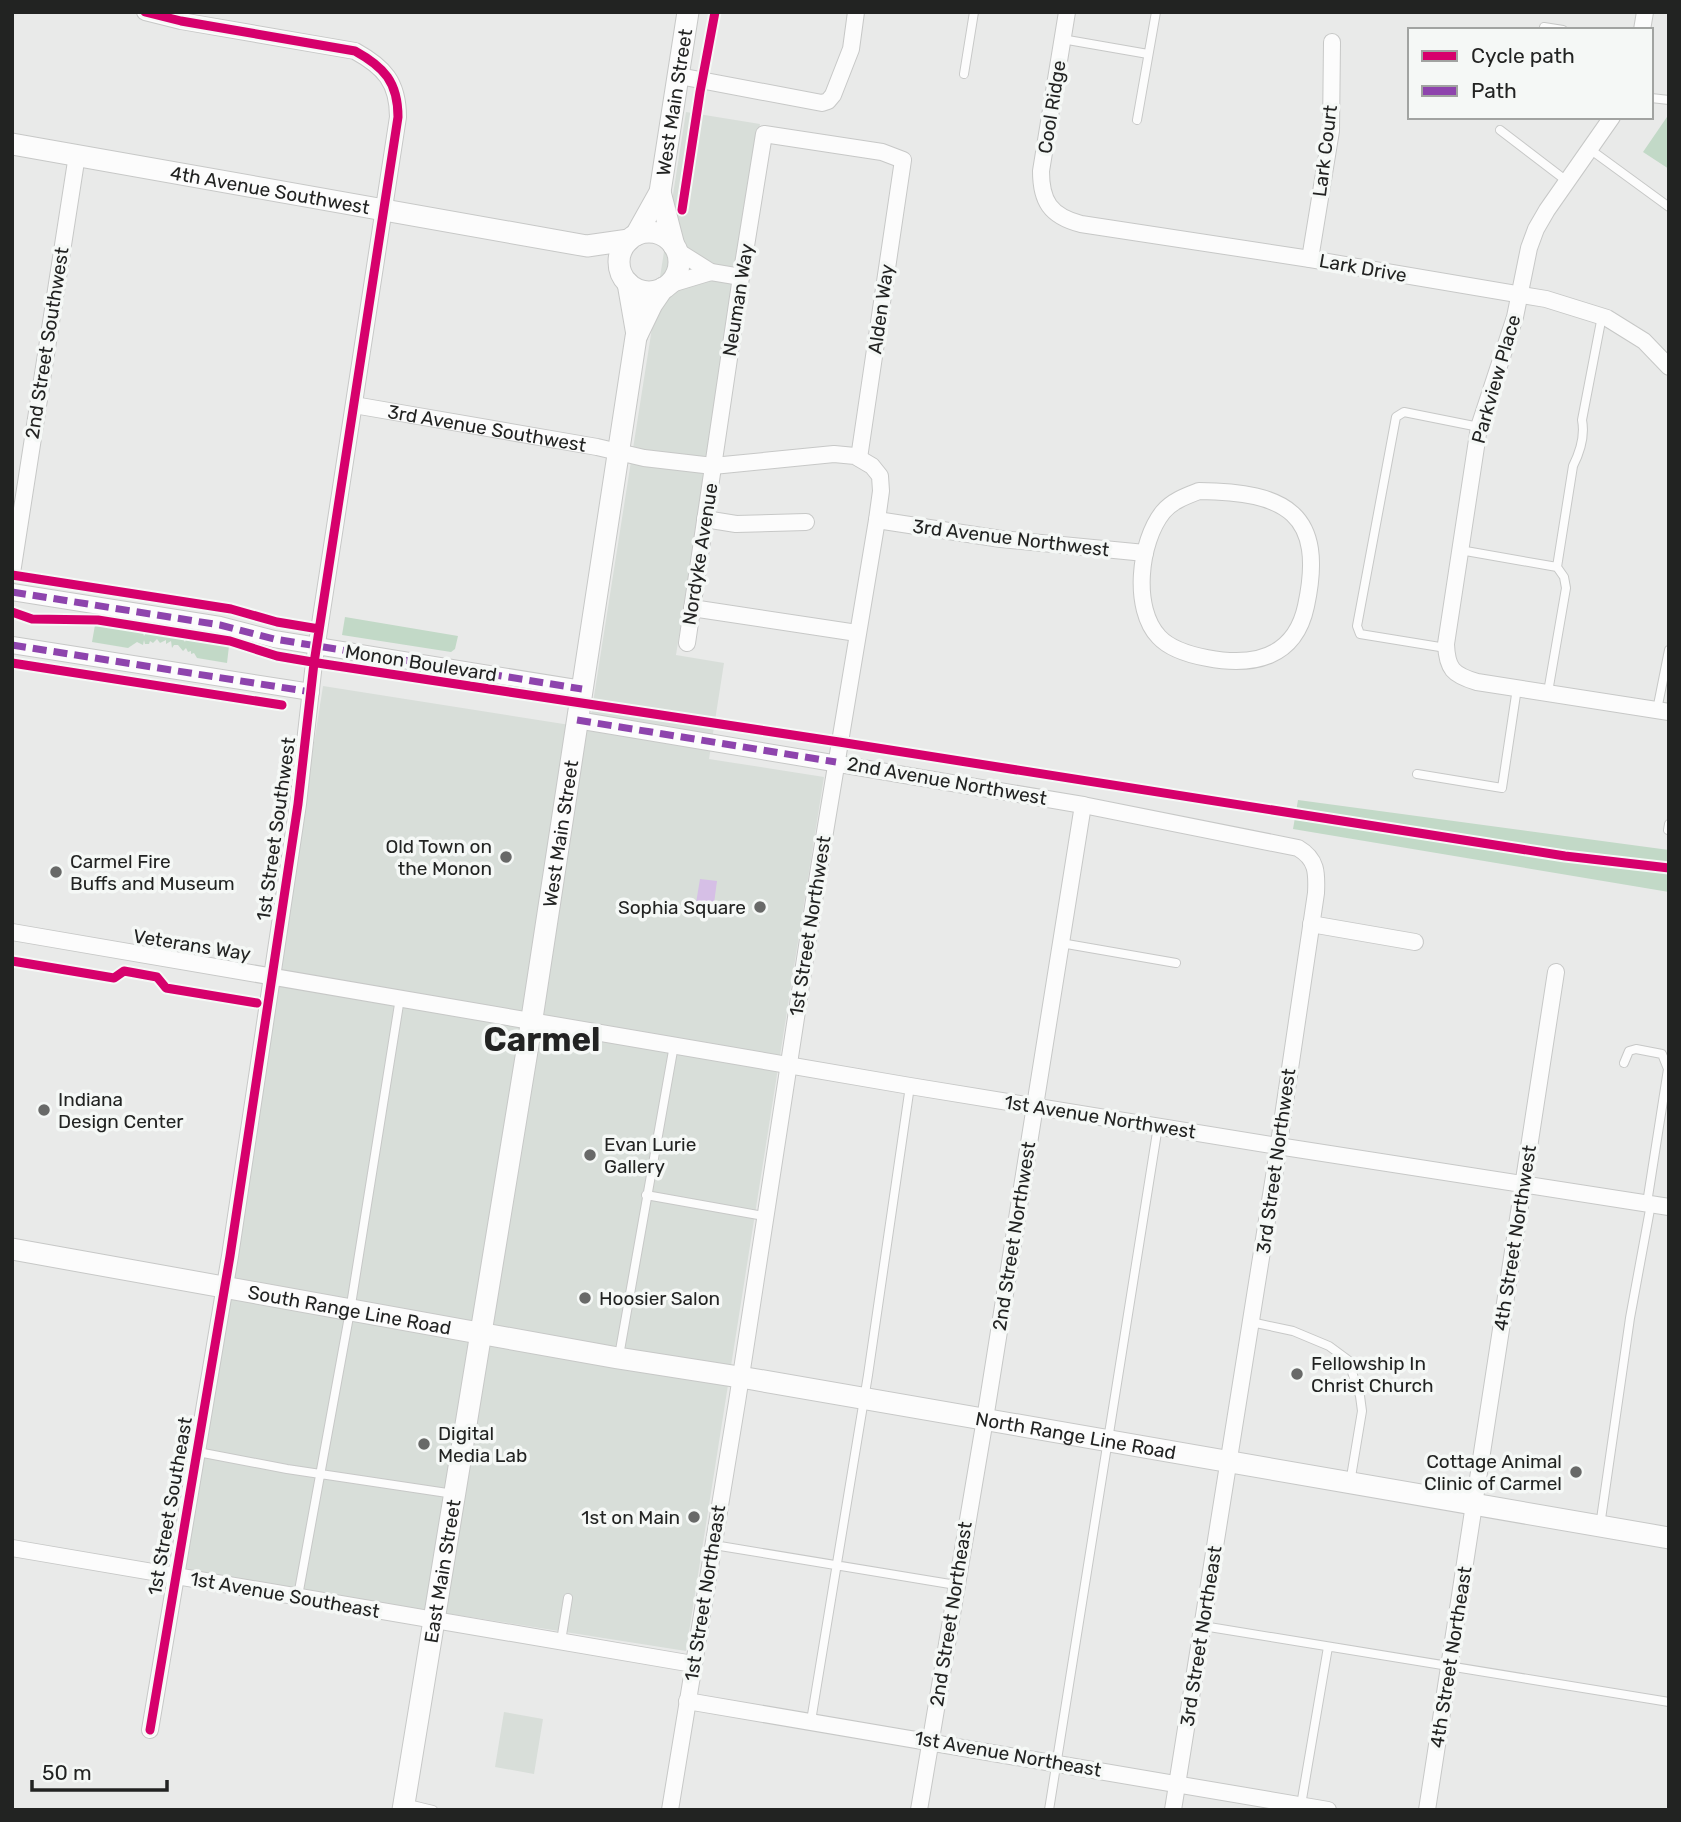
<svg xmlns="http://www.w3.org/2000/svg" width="1681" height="1822" font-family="Rubik,sans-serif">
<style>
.built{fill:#d8ded9}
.green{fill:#c2d9c7}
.water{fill:#d6bfe6}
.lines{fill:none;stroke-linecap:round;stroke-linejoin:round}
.lane-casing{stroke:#c7c8c7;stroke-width:10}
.street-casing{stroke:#c7c8c7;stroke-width:18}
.secondary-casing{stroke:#c7c8c7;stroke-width:23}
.lane{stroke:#fcfcfc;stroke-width:8}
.street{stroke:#fcfcfc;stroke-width:16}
.secondary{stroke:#fcfcfc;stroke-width:21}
.quiet{stroke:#8e44ad;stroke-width:7;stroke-dasharray:14 7;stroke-linecap:butt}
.cycleway-casing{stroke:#f5f8f6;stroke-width:13}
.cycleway{stroke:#d6006c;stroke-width:9}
.poi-dot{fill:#686968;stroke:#f5f8f6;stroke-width:2.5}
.labels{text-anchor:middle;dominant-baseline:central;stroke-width:7;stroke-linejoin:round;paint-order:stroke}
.street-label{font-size:19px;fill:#222322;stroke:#f5f8f6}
.poi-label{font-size:19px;fill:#222322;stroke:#f5f8f6;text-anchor:start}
.town-label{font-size:33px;font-weight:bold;fill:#222322;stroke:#f5f8f6}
</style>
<rect width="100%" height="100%" fill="#e9eae9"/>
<!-- built -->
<path class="built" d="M686,112l74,12 -84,531 48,8 -15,96 115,18 -138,874 -503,-79 140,-886 266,42z
M504,1712l39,7 -9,55 -39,-7z"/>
<!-- green -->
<path class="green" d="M1669,114v55l-26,-17z
M345,617l113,19 -3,13 -4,3 -109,-17z
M95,625l48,8 1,3 2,-3 37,6 2,3 1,-3 43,7 -2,17 -30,-5 -3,-5 -3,1v-3l-3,1 -2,-4 -3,3 -5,-6h-4l-2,3 -1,-7 -5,3v-4l-6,3 -3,-4 -4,4 -3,-2 -1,3h-4l-1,-4 -1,5 -6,-3 -9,6 -36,-6z
M1298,800l371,50v42l-376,-63z"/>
<!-- water -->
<path class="water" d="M700,879l17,2 -4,30 -18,-2z"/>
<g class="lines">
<!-- lane casing -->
<g class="lane-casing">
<path id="lane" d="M1544,27l19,3
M1062,39l86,15
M964,74l10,-62
M1651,98l18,2
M1137,120l19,-108
M1500,130l68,52
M1591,150l78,57
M1460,550l97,17 7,10 2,11 -18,104
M1557,567l16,-101c7,-14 12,-31 9,-46l20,-104
M1446,648l-86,-14 -3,-8 39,-209 8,-5 75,15
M1657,710l12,-60
M1417,774l85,14 15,-100
M1668,830l1,-6
M1061,943l115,20
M1624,1063l5,-12 7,-2 26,5 6,15 -21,134
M646,1195l118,21
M1251,1322l42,9 36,15 19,14 12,36 2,15 -12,72
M619,1356l55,-311
M198,1452l89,17 167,25
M1600,1526l30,-208 21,-114
M714,1545l242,40
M298,1596l52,-285 50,-313
M1203,1626l466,76
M561,1641l7,-43
M811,1721l57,-346 42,-289
M404,1803l29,7
M1301,1805l27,-158
M1049,1810l109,-684"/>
</g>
<!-- street casing -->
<g class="street-casing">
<g id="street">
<path d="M145,12l36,9 174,30c29,16 43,31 43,66l-84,546 -16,141 -68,452 -80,474"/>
<path d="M1067,12l-26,159c0,30 9,45 40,53l229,35 236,40 61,19 37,23 25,26"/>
<path d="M1642,30l3,-18"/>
<path d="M679,76l143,27 6,-2 5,-6 18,-46 5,-37"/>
<path d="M1612,117l-65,93 -11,19 -7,19 -14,69 -36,110 -33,217c1,25 7,31 31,38l192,30"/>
<path d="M676,250l35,22 30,5"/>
<path d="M1310,259l21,-128 1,-89"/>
<path d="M668,285l43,-13"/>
<path id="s1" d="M354,405l243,42 47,11 69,8 121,-12 21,2 17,10 8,10 1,15 -4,29 -58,348 -82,534 -67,408"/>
<path d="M1199,491c87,1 127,22 107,115 -11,52 -53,61 -99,52 -16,-3 -36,-8 -48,-21 -27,-28 -20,-95 4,-125 9,-11 23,-16 36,-21z"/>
<path d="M705,519l31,5 70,-2"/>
<path d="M877,520l124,19 144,14"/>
<path d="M12,573l65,-418"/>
<path d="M12,592l208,33 54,14 308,50"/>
<path d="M692,608l165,25"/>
<path d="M687,643l54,-366 23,-143 118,18 21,8 -44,298"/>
<path d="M12,645l299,47"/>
<path d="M577,720l506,85 215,43c19,11 19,25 18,45l-41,277 -102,640"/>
<path d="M1311,924l104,18"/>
<path d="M12,932l898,154 368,60 391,61"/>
<path d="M12,1548l681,116"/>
<path d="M687,1701l641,109"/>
<path d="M919,1810l66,-391 98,-614"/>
<path d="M1427,1810l129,-838"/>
</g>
</g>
<!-- secondary casing -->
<g class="secondary-casing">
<g id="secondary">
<path id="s2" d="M12,144l575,102 42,-6"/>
<path d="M660,192l14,54"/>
<circle cx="649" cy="262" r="30"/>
<path id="s3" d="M636,235l24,-43 28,-180"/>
<path d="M628,283l9,52"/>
<path id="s4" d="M12,1249l606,109 134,21 917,159"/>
<path id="s5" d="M403,1810l124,-759 109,-714 16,-33 11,-16"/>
</g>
</g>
<!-- lane -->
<use href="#lane" class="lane"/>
<!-- street -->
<use href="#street" class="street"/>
<!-- secondary -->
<use href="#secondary" class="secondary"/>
<!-- quiet -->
<path class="quiet" d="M12,592l208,33 54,14 308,50
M12,645l299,47
M577,720l259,42"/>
<!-- cycleway casing -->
<g class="cycleway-casing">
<path id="cycleway" d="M145,12l36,9 174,30c29,16 43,31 43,66l-84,546 -16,141 -68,452 -80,474
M682,210l18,-118 15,-80
M12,575l219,34 46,13 42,7
M12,612l20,7 66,1 132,21 47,15 47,8 515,78 726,114 104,12
M12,663l270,42
M12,961l102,17 10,-7 33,6 9,11 91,15"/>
</g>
<!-- cycleway -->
<use href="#cycleway" class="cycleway"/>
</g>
<!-- markers -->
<g class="poi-dot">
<circle cx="506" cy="857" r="7"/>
<circle cx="56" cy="872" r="7"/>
<circle cx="760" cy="907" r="7"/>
<circle cx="44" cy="1110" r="7"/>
<circle cx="590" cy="1155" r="7"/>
<circle cx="585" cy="1298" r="7"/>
<circle cx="1297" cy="1374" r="7"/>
<circle cx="424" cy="1444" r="7"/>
<circle cx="1576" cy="1472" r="7"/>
<circle cx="694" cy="1517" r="7"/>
</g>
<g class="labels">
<!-- street labels -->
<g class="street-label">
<text stroke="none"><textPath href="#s3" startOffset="140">West Main Street</textPath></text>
<text transform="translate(1052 107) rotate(-81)">Cool Ridge</text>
<text transform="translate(1325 151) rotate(-83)">Lark Court</text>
<text stroke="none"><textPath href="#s2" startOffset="262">4th Avenue Southwest</textPath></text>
<text transform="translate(1363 268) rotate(10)">Lark Drive</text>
<text transform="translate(738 300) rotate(-81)">Neuman Way</text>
<text transform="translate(881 309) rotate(-82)">Alden Way</text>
<text transform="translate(47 343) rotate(-81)">2nd Street Southwest</text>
<text transform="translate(1496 379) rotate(-74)">Parkview Place</text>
<text stroke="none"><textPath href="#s1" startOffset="135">3rd Avenue Southwest</textPath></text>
<text transform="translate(1011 538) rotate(7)">3rd Avenue Northwest</text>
<text transform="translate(700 554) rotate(-81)">Nordyke Avenue</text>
<text transform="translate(421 663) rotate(9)">Monon Boulevard</text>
<text transform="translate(947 781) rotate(10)">2nd Avenue Northwest</text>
<text transform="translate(276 829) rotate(-82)">1st Street Southwest</text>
<text stroke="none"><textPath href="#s5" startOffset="989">West Main Street</textPath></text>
<text transform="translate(810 926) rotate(-81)">1st Street Northwest</text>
<text transform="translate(192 945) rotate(9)">Veterans Way</text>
<text transform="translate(1100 1117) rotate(9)">1st Avenue Northwest</text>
<text transform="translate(1276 1161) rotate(-82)">3rd Street Northwest</text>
<text transform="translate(1014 1236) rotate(-81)">2nd Street Northwest</text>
<text transform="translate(1515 1238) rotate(-81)">4th Street Northwest</text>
<text stroke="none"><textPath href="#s4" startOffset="343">South Range Line Road</textPath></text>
<text stroke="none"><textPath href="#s4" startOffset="1080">North Range Line Road</textPath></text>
<text transform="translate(170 1506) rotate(-80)">1st Street Southeast</text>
<text stroke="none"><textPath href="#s5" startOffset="242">East Main Street</textPath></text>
<text transform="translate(705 1593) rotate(-81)">1st Street Northeast</text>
<text transform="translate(285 1595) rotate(10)">1st Avenue Southeast</text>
<text transform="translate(951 1614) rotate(-81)">2nd Street Northeast</text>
<text transform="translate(1201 1636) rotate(-81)">3rd Street Northeast</text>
<text transform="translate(1451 1657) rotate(-81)">4th Street Northeast</text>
<text transform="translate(1008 1754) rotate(10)">1st Avenue Northeast</text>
</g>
<!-- poi labels -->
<g class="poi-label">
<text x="492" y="846" text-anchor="end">Old Town on<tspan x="492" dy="22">the Monon</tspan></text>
<text x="70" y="861">Carmel Fire<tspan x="70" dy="22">Buffs and Museum</tspan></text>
<text x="746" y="907" text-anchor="end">Sophia Square</text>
<text x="58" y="1099">Indiana<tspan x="58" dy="22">Design Center</tspan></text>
<text x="604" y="1144">Evan Lurie<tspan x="604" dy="22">Gallery</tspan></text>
<text x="599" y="1298">Hoosier Salon</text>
<text x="1311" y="1363">Fellowship In<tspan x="1311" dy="22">Christ Church</tspan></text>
<text x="438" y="1433">Digital<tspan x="438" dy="22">Media Lab</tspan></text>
<text x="1562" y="1461" text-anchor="end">Cottage Animal<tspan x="1562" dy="22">Clinic of Carmel</tspan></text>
<text x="680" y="1517" text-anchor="end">1st on Main</text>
</g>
<!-- town labels -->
<g class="town-label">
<text x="542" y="1039">Carmel</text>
</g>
</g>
<!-- border -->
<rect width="1681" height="1822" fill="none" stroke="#222322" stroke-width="28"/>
<!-- legend -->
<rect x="1408" y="28" width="245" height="91" fill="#f5f8f6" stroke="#a1a3a1" stroke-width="2"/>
<rect x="1422" y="51" width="35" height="10" fill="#d6006c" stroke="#a1a3a1" stroke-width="2"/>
<text x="1471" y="63" font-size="21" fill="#222322">Cycle path</text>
<rect x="1422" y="86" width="35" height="10" fill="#8e44ad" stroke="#a1a3a1" stroke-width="2"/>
<text x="1471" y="98" font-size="21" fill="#222322">Path</text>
<!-- scale -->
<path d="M32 1780v10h135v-10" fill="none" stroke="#222322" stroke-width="3.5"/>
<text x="42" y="1780" font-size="21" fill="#222322" stroke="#f5f8f6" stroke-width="5" paint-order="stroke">50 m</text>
</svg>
